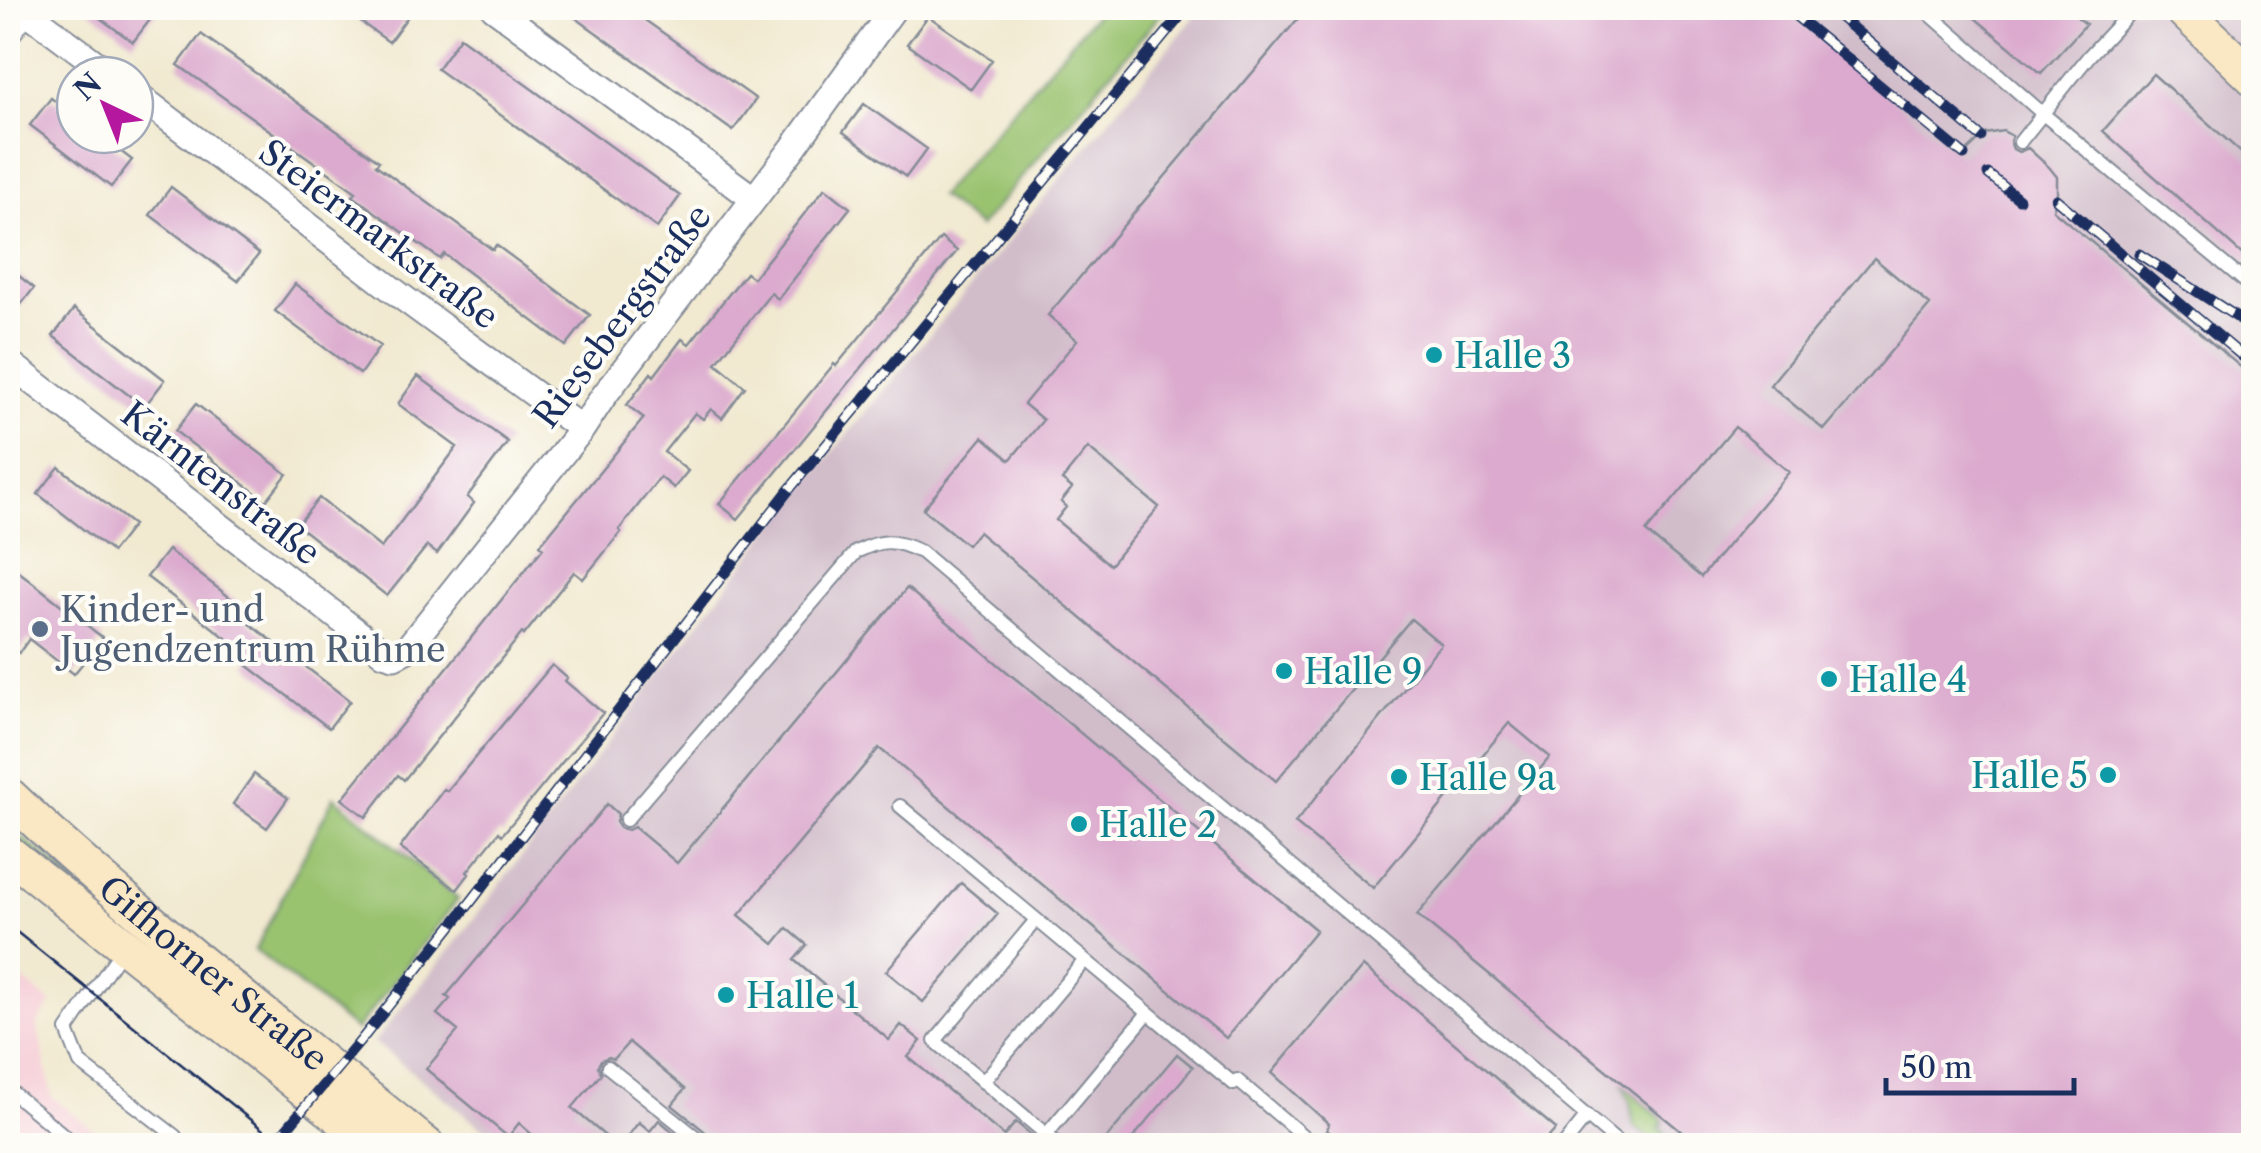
<svg xmlns="http://www.w3.org/2000/svg" width="2261" height="1153" font-family="'Libre Caslon Text',serif">
<style>
.built{fill:#f6cfd8}
.industrial{fill:#d1bdca}
.green{fill:#9ac370;stroke:#5a7967;stroke-width:2.5}
.building{fill:#dbaace;fill-rule:evenodd}
.lines{fill:none;stroke-linecap:round;stroke-linejoin:round}
.lane-casing{stroke:#868c97;stroke-width:16}
.street-casing{stroke:#868c97;stroke-width:29}
.secondary-casing{stroke:#868c97;stroke-width:39}
.lane{stroke:#fff;stroke-width:12}
.street{stroke:#fff;stroke-width:25}
.secondary{stroke:#fae7c3;stroke-width:35}
.tram{stroke:#1b2f5e;stroke-width:2.5}
.rail-casing{stroke:#1b2f5e;stroke-width:11}
.rail{stroke:#fdfcf7;stroke-width:8;stroke-dasharray:22;stroke-linecap:butt}
.culture-dot{fill:#0f9aa8;stroke:#fdfcf7;stroke-width:4}
.service-dot{fill:#5c6f8a;stroke:#fdfcf7;stroke-width:4}
.labels{text-anchor:middle;dominant-baseline:central;stroke-width:8;stroke-linejoin:round;paint-order:stroke}
.street-label{font-size:35px;fill:#1b2f5e;stroke:#fdfcf7}
.culture-label{font-size:35px;fill:#0d838f;stroke:#fdfcf7;text-anchor:start}
.service-label{font-size:35px;fill:#4e5e75;stroke:#fdfcf7;text-anchor:start}
</style>
<rect width="100%" height="100%" fill="#fdfcf7"/>
<filter id="ink" filterUnits="userSpaceOnUse"><feTurbulence type="fractalNoise" baseFrequency=".01" numOctaves="2"/><feDisplacementMap in="SourceGraphic" scale="20" xChannelSelector="R" yChannelSelector="G"/><feConvolveMatrix kernelMatrix="1 2 1 2 8 2 1 2 1" color-interpolation-filters="sRGB"/></filter>
<filter id="wash" filterUnits="userSpaceOnUse"><feTurbulence type="fractalNoise" baseFrequency=".0048" numOctaves="4" result="noise"/><feDisplacementMap in="SourceGraphic" scale="40" xChannelSelector="R" yChannelSelector="G"/><feGaussianBlur stdDeviation="2.25" result="paint"/><feColorMatrix in="noise" values="0 0 0 0 0 0 0 0 0 0 0 0 0 0 0 0 0 1.4 0 .05"/><feComposite in="paint" operator="in"/></filter>
<g filter="url(#wash)">
<rect width="100%" height="100%" fill="#f1e9d0"/>
<!-- built -->
<path class="built" d="M8,968l43,35 -14,21 15,73 60,48h-104z"/>
<!-- industrial -->
<path class="industrial" d="M1202,8h1051v1137h-1749l-130,-103 82,-100 339,-445z"/>
<!-- green -->
<path class="green" d="M1101,8h65l-187,219 -40,-31z
M334,797l124,102 -102,131 -101,-80z
M8,826l286,228 -61,-41 -225,-179z
M1622,1084l40,35 1,4 -4,5 6,4 -10,11 -21,-17 -4,-24z
M517,1126l24,19h-38z"/>
<g id="blocks">
<!-- building -->
<path class="building" d="M86,8h73l-26,34z
M341,8h73l-25,34z
M562,8h66l128,91 -23,32z
M1307,8h474l180,149 24,-23 18,-3 9,5 -2,5 3,8 6,3 9,-4 21,19 8,10v20l-4,13 201,168v768h-555l-282,-231 133,-158 -41,-34 -136,165 -78,-65 146,-179 -30,-25 -135,162 -298,-249 -11,13 -44,-36 60,-72 27,23 33,-40 -19,-16 53,-64 -29,-25zM1874,258l56,47 -106,125 -54,-45zM1735,427l54,45 -88,105 -55,-45zM1088,448l71,59 -49,58 -54,-45 10,-13 -5,-5 11,-14 -10,-8z
M1963,8h103l20,16 -45,49z
M928,16l64,44 -21,29 -64,-45z
M201,34l178,127 -3,4 117,85 3,-5 94,70 -24,31 -122,-92 -4,5 -87,-63 3,-4 -178,-127z
M460,37l220,159 -23,32 -220,-159z
M2153,74l101,90v101l-151,-134z
M51,98l24,18v19h24l33,25 -21,27 -81,-62z
M864,104l63,45 -21,28 -63,-45z
M171,187l88,67 -21,27 -88,-66z
M825,188l25,20 -72,91 -7,-6 -55,70 29,24 -23,31 -11,-9 -8,10 -8,-6 -31,39 24,19 -14,17 -14,-11 -41,53 2,2 -38,47 -9,-7 -50,63 -2,-2 -118,147 -6,-5 -32,42 -24,-18 201,-251 -3,-3 104,-127 -17,-13 24,-32 3,3 28,-37 7,5 57,-71 7,5z
M941,238l16,13 -219,268 -19,-15 115,-140 2,2z
M8,267l26,21 -26,33z
M295,284l85,62 -20,28 -85,-63z
M74,309l91,71 -21,27 -91,-71z
M418,376l90,66 -41,55 7,6 -37,51 -10,-8 -40,50 -90,-71 22,-27 62,50 76,-101 -59,-43z
M196,404l91,70 -21,27 -91,-70z
M59,467l74,58 -21,27 -74,-58z
M168,550l77,59 -5,7 110,85 -21,27 -82,-63 5,-7 -105,-81z
M8,563l95,75 -29,36 -45,-35 -10,14 -11,-9z
M907,588l409,342 -90,108 -347,-290 -140,167 35,29 13,-16 20,17 -13,15 95,80 12,-15 20,16 -13,16 96,79 12,-14 28,24h-327l-4,-8 -41,-33 13,-16 -56,-47 -15,17 -5,-2 -8,3 -3,6 3,8 -29,34 45,38h-72l-26,-23 -11,14 -82,-68 32,-38 -21,-17 13,-15 -4,-3 161,-192 11,10 -2,8 4,6 8,2 6,-3 43,36z
M552,665l15,13 -2,3 38,32 -101,122 -3,-3 -32,40 2,2 -12,16 -57,-42 44,-59 3,2z
M254,774l34,24 -21,30 -34,-24z
M961,883l37,31 -75,88 -37,-31z
M1363,966l193,163 -15,17h-195l-19,-16 2,-6 -57,-51z
M1177,1054l16,13 -67,79h-26z
M659,1120l31,26h-70l19,-24 11,9z"/>
</g>
</g>
<g filter="url(#ink)">
<use href="#blocks" fill-opacity="0" stroke="#868c97" stroke-width="2.5"/>
<g class="lines">
<!-- lane casing -->
<g class="lane-casing">
<path id="lane" d="M1923,8l119,105 212,176
M2020,142l69,-86 45,-48
M900,806l334,278
M626,820l230,-268c26,-13 38,-13 65,0l701,594
M1036,920l-101,121 125,105
M123,948l-56,82 13,33 95,73v10
M608,1067l99,79
M1237,1080l78,66
M983,1082l102,-122
M8,1089l69,57
M1046,1135l102,-122
M1563,1146l24,-30"/>
</g>
<!-- street casing -->
<g class="street-casing">
<path id="street" d="M22,8l89,67
M494,8l260,191
M8,32l17,-22
M135,93l263,201 184,135
M8,362l376,291 10,3 12,-6 176,-221 21,-32 190,-249 101,-140"/>
</g>
<!-- secondary casing -->
<g class="secondary-casing">
<g id="secondary">
<path d="M2181,8l73,70"/>
<path id="s1" d="M8,795c132,125 277,236 419,351"/>
<path d="M8,853l368,293"/>
</g>
</g>
<!-- lane -->
<use href="#lane" class="lane"/>
<!-- street -->
<use href="#street" class="street"/>
<!-- secondary -->
<use href="#secondary" class="secondary"/>
<!-- tram -->
<path class="tram" d="M8,925l275,221"/>
<!-- rail casing -->
<g class="rail-casing">
<path id="rail" d="M1786,8l178,147
M1829,8l152,129
M1988,174l31,25
M2056,199l198,167
M2139,254l115,74
M272,1146l90,-107 108,-136 318,-412 399,-483"/>
</g>
<!-- rail -->
<use href="#rail" class="rail"/>
</g>
</g>
<!-- markers -->
<g class="culture-dot">
<circle cx="1434" cy="355" r="10"/>
<circle cx="1284" cy="671" r="10"/>
<circle cx="1829" cy="679" r="10"/>
<circle cx="2108" cy="775" r="10"/>
<circle cx="1399" cy="777" r="10"/>
<circle cx="1079" cy="824" r="10"/>
<circle cx="726" cy="995" r="10"/>
</g>
<circle class="service-dot" cx="40" cy="629" r="10"/>
<g class="labels">
<!-- street labels -->
<g class="street-label">
<text transform="translate(379 234) rotate(37)">Steiermarkstraße</text>
<text transform="translate(622 316) rotate(-53)">Riesebergstraße</text>
<text transform="translate(221 483) rotate(38)">Kärntenstraße</text>
<text stroke="none"><textPath href="#s1" startOffset="272">Gifhorner Straße</textPath></text>
</g>
<!-- culture labels -->
<g class="culture-label">
<text x="1454" y="355">Halle 3</text>
<text x="1304" y="671">Halle 9</text>
<text x="1849" y="679">Halle 4</text>
<text x="2088" y="775" text-anchor="end">Halle 5</text>
<text x="1419" y="777">Halle 9a</text>
<text x="1099" y="824">Halle 2</text>
<text x="746" y="995">Halle 1</text>
</g>
<!-- service labels -->
<g class="service-label">
<text x="60" y="609">Kinder- und<tspan x="60" dy="40">Jugendzentrum Rühme</tspan></text>
</g>
</g>
<!-- margin -->
<rect width="2261" height="1153" fill="none" stroke="#fdfcf7" stroke-width="40"/>
<!-- north arrow -->
<g transform="translate(105 105) rotate(317)"><circle r="48" fill="#fdfcf7" stroke="#a3aaba" stroke-width="2.5"/>
<path d="M0-8L18 38L0 25L-18 38Z" fill="#b5179e"/>
<text y="-15" font-size="28" font-weight="bold" text-anchor="middle" fill="#1b2f5e">N</text>
</g>
<!-- scale -->
<path d="M1886 1078v15h188v-15" fill="none" stroke="#1b2f5e" stroke-width="5"/>
<text x="1901" y="1078" font-size="30" fill="#1b2f5e" stroke="#fdfcf7" stroke-width="8" paint-order="stroke">50 m</text>
</svg>
